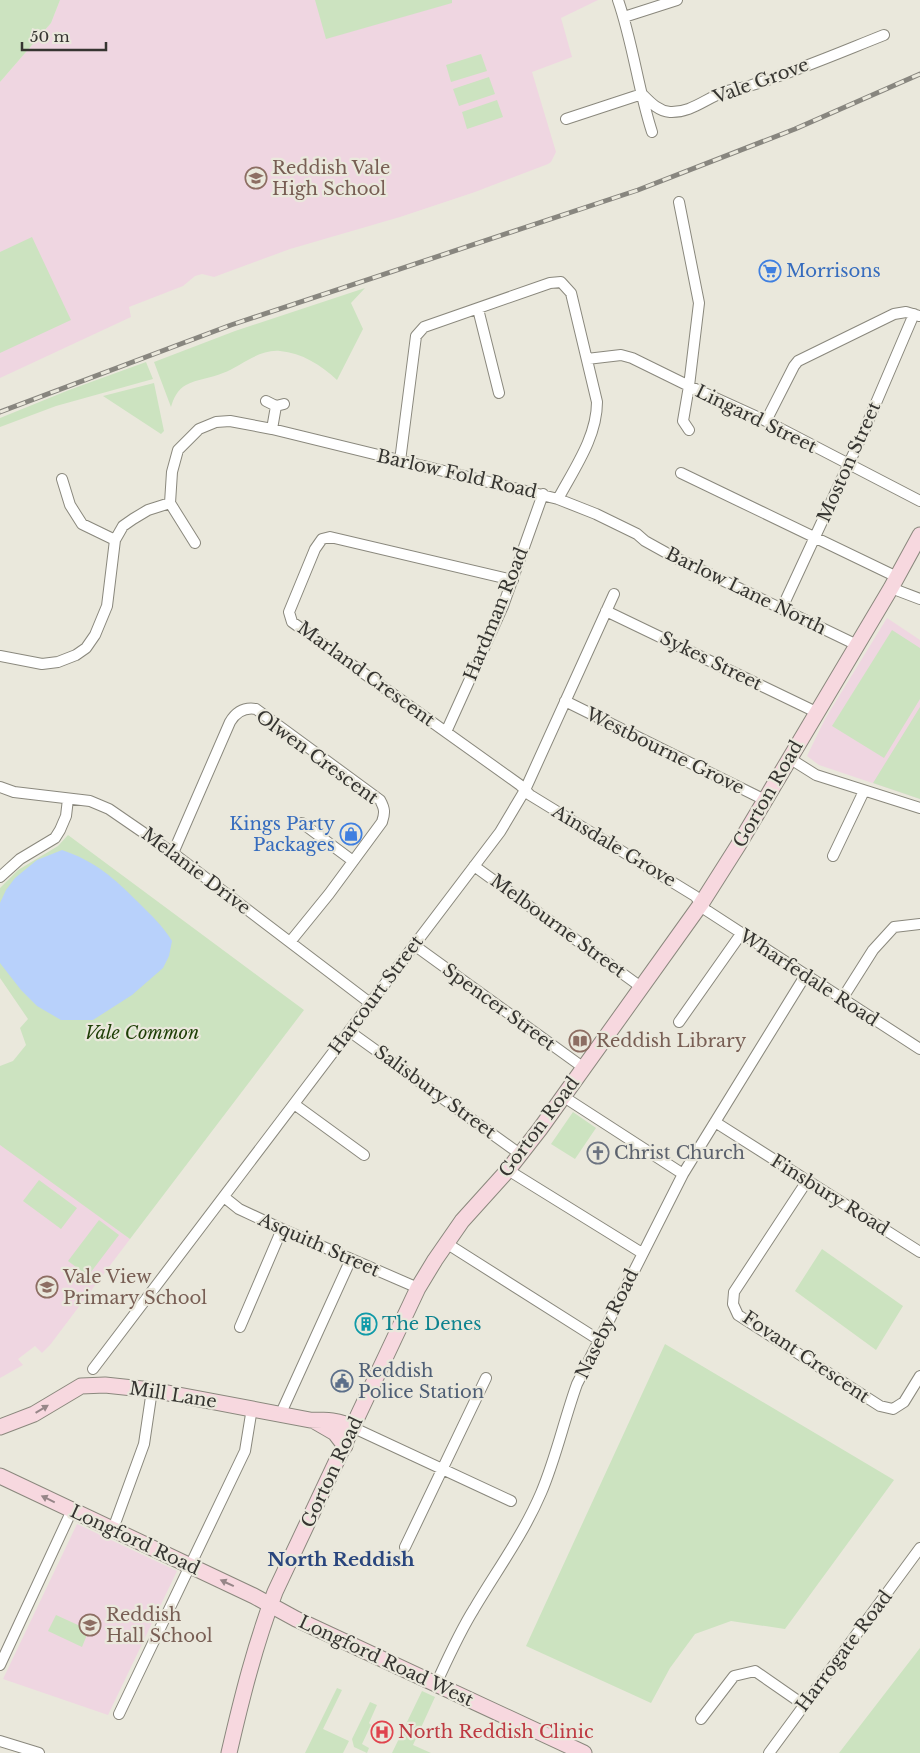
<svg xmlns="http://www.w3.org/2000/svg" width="920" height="1753" font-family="'Libre Baskerville',serif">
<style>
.education{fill:#efd6e1}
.green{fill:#cce3c0}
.water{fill:#b8d1fb}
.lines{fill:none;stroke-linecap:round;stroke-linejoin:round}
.street-casing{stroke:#8a887d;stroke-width:12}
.secondary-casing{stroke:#8a887d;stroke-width:17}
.street{stroke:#fff;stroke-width:10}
.secondary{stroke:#f7d8df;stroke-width:15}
.rail-casing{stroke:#88867f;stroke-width:5}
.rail{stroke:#eae8dc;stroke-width:3;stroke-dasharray:9;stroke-linecap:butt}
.oneway{fill:#968688}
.labels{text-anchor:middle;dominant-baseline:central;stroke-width:4.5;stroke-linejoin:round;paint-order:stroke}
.street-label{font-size:18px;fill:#363531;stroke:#eae8dc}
.education-label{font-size:18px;fill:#785e54;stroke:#eae8dc;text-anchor:start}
.shop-label{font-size:18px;fill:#366cbe;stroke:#eae8dc;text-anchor:start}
.park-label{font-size:18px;font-style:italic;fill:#1e3e06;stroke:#eae8dc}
.worship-label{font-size:18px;fill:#5b616d;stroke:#eae8dc;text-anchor:start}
.culture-label{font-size:18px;fill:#0d838f;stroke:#eae8dc;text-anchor:start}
.service-label{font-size:18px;fill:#4e5e75;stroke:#eae8dc;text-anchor:start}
.health-label{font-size:18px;fill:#be3a42;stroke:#eae8dc;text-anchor:start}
.neighbourhood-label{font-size:19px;font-weight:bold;fill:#29457d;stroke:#eae8dc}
</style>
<rect width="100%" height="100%" fill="#eae8dc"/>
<!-- education -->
<path class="education" d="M60,0h538l-37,18 11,39 -40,15 24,80 -5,10 -3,2 -73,28 -75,25 -110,32 -76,28 -12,-3 -7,2 -12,10 -54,21 2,10 -131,61v-296l51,-59z
M887,618l33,22v159l-101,-34 -12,-9 18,-37z
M2,1144l128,95 -80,106 -8,8 -7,-7 -17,13 5,6 -23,13v-233z
M77,1524l100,47 -69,144 -105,-36z"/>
<!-- green -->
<path class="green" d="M0,0h60l-9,23 -51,59z
M315,0h137v3l-126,36z
M481,54l6,17 -36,11 -5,-17z
M489,77l6,17 -36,12 -6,-17z
M497,100l6,17 -36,12 -5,-17z
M32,237l39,83 -71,33v-101z
M365,288l-14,15 12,26 -26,51c-16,-15 -35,-27 -57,-29 -21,-2 -39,15 -57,22 -12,5 -26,6 -37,12 -8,4 -13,14 -15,22l-17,-45 81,-31z
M146,362l7,17 -97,27 -56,21v-9l69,-28z
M154,383l10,48 -3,3 -58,-38z
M892,630l28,18v51l-36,59 -52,-32z
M920,707v92l-47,-16z
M68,835l236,175 -174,229 -130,-94v-79l13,-5 13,-16 -6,-17 8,-9 -28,-41v-90l18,-18 40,-24z
M573,1112l23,16 -21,31 -24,-15z
M39,1180l38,28 -16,21 -38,-28z
M99,1220l20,15 -31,41 -20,-15z
M822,1249l81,57 -27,44 -81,-59z
M665,1344l229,136 -109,149 -54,-8 -36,13 -25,34 -19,35 -125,-57z
M56,1615l33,15 -7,17 -34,-16z
M920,1648v105h-81z
M337,1688l5,2 -19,39 26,12 -6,12h-38z
M422,1691l13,6 -22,48 18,8h-39z
M370,1702l7,3 -8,18 2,2 -9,19 7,4 -2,5 -13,-6 -2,-8z"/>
<!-- water -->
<path class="water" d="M62,850c33,11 52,28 77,53 12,12 24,23 33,38l-3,15 -6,12 -31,27 -39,25h-32l-24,-14 -16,-16 -21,-27v-60l6,-13 9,-12 22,-18z"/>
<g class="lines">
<!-- street casing -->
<g class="street-casing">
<path id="street" d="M618,0c15,43 20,89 34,132
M624,17l53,-17
M566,119l76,-25c8,8 16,17 28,18 22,1 37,-15 57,-21 8,-2 17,-3 25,-6 45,-14 89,-33 132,-50
M679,202l20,101 -10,83 -6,35 6,9
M478,309l21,84
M587,359l34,-4 11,3 57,28 77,35 154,80
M266,401l10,5 8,-2
M766,421l28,-55 4,-5 96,-47 12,-2 13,4
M272,429l4,-23
M400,461l16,-125 8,-9 126,-44 11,-1 10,11 26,109c0,35 -23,67 -39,97
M681,473l216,104
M62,479l8,26 12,19 33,16
M195,543l-25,-40 2,-31 6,-22 21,-21 17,-7 14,-1 42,8 286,70 38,15 41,20 8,7 27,15 185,89
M513,580l-183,-43 -8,2 -7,10 -26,63 3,10 228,163 10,10 165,101 11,14 214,139
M891,588l29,11
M782,608l82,-177 50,-117
M606,611l210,101
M0,656l42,8 16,-2 18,-7 10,-7 9,-13 12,-29 8,-66 8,-14 10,-7 15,-9 22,-7
M565,701l200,99
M446,732l57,-126 40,-112
M789,758l27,17 104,33
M0,787l14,5 76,9 19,8 64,44 197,150
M302,823l51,38
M173,853l57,-131c6,-10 14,-15 26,-13l124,91c5,9 5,13 2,22l-53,72 -39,48
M833,856l31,-65
M474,866l167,121
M0,877l20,-18 35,-21 5,-8 6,-14 2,-17
M414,945l170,123
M842,999l31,-49 21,-23 26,-3
M679,1022l62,-88
M349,1031l171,123
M564,1097l119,77
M294,1104l70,51
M715,1122l205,130
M508,1170l134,83
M807,1181l-73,111 -1,12 5,11 142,91 13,3 11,-7 16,-26
M224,1197l15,12 43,20 136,59
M446,1243l153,97
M240,1327l42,-98
M93,1369l407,-537 25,-42 89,-196
M281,1413l70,-154
M354,1428l157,73
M113,1529l31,-85 8,-54
M405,1547l81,-169
M0,1665l72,-155
M436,1684c12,-26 23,-51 38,-75 23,-39 49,-74 67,-116 15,-35 23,-73 36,-109l106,-210 122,-198
M119,1714l126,-263 7,-43
M701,1719l33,-43 21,-5 49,34
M0,1741l39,12
M769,1753l151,-205"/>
</g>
<!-- secondary casing -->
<g class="secondary-casing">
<path id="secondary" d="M316,1422l19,11 10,13
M0,1427l34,-13 47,-28 24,-1 47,5 158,30c15,0 30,0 44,8
M0,1476l254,120 42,23 288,134
M229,1753c13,-56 26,-108 46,-161l143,-304 17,-28 27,-39 46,-51 32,-41 161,-225 38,-60 152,-256 29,-53"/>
</g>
<!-- street -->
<use href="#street" class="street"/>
<!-- secondary -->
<use href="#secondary" class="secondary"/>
<!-- rail casing -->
<g class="rail-casing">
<path id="rail" d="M0,412l231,-87 407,-135 157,-61 125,-55"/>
</g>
<!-- rail -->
<use href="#rail" class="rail"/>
</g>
<!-- one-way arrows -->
<defs><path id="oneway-solid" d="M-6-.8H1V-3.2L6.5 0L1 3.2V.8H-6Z" transform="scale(1.25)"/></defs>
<g class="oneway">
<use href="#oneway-solid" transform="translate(42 1409) rotate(-31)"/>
<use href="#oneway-solid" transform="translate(48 1499) rotate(-154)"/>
<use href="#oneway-solid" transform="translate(227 1583) rotate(-155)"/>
</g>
<!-- icons -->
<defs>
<g id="school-ring" transform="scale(1.125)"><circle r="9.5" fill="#eae8dc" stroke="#8d6e63" stroke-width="1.5"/><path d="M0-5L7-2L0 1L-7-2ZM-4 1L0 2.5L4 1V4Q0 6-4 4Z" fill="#8d6e63"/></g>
<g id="supermarket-ring" transform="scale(1.125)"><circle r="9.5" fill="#eae8dc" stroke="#3f7fe0" stroke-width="1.5"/><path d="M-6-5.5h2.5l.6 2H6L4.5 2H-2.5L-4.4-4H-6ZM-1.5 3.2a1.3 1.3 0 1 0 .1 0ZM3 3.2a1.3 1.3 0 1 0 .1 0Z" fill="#3f7fe0"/></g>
<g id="shop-ring" transform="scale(1.125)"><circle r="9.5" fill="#eae8dc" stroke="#3f7fe0" stroke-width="1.5"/><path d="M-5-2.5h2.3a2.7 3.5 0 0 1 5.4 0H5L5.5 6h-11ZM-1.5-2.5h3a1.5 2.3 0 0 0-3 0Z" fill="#3f7fe0"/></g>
<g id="library-ring" transform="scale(1.125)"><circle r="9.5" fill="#eae8dc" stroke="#8d6e63" stroke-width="1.5"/><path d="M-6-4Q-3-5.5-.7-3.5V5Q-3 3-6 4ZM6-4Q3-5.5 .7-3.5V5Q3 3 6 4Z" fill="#8d6e63"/></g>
<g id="church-ring" transform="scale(1.125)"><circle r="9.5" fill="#eae8dc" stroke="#6b7280" stroke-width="1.5"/><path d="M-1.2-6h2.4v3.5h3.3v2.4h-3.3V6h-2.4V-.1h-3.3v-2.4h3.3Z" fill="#6b7280"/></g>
<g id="building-ring" transform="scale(1.125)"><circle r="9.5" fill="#eae8dc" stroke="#0f9aa8" stroke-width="1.5"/><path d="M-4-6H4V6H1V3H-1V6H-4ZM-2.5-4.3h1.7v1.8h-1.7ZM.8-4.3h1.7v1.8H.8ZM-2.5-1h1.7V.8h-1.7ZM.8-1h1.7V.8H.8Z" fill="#0f9aa8"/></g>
<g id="civic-ring" transform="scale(1.125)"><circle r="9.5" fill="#eae8dc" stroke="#5c6f8a" stroke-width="1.5"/><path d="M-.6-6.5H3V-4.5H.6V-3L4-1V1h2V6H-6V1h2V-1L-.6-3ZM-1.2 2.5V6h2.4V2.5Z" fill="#5c6f8a"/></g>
<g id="hospital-ring" transform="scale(1.125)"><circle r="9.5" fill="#eae8dc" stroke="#e0444e" stroke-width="1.5"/><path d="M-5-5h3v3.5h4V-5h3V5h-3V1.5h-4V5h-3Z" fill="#e0444e"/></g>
</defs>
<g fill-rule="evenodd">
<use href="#school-ring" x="256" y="178"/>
<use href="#supermarket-ring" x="770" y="271"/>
<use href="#shop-ring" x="351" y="834"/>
<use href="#library-ring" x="580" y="1041"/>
<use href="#church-ring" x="598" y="1153"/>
<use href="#school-ring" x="47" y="1287"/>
<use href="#building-ring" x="366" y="1324"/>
<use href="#civic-ring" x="342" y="1381"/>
<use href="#school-ring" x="90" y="1625"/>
<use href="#hospital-ring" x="382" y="1732"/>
</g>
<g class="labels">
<!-- street labels -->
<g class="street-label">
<text transform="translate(761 81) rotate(-20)">Vale Grove</text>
<text transform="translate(756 419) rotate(26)">Lingard Street</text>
<text transform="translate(849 462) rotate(-66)">Moston Street</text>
<text transform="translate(457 474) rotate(13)">Barlow Fold Road</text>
<text transform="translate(746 591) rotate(26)">Barlow Lane North</text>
<text transform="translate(496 614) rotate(-68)">Hardman Road</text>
<text transform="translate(711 661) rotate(26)">Sykes Street</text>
<text transform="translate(366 674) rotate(36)">Marland Crescent</text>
<text transform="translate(665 751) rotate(26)">Westbourne Grove</text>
<text transform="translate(317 757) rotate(36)">Olwen Crescent</text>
<text transform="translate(768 794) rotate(-60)">Gorton Road</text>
<text transform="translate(614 846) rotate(31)">Ainsdale Grove</text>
<text transform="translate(196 871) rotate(37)">Melanie Drive</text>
<text transform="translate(558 926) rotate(36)">Melbourne Street</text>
<text transform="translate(809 978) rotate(33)">Wharfedale Road</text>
<text transform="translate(376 995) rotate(-53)">Harcourt Street</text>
<text transform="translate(499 1007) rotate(36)">Spencer Street</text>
<text transform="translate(435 1092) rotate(36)">Salisbury Street</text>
<text transform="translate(539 1127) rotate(-53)">Gorton Road</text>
<text transform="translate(830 1195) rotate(32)">Finsbury Road</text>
<text transform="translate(319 1245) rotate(24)">Asquith Street</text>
<text transform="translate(607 1324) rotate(-64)">Naseby Road</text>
<text transform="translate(806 1357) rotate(34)">Fovant Crescent</text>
<text transform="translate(173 1395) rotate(9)">Mill Lane</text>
<text transform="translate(332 1472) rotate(-65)">Gorton Road</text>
<text transform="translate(135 1540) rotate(25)">Longford Road</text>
<text transform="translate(844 1651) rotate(-53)">Harrogate Road</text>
<text transform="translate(386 1661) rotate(25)">Longford Road West</text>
</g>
<!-- education labels -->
<g class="education-label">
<text x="272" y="168">Reddish Vale<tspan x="272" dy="21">High School</tspan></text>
<text x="596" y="1041">Reddish Library</text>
<text x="63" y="1277">Vale View<tspan x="63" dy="21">Primary School</tspan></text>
<text x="106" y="1615">Reddish<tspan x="106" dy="21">Hall School</tspan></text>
</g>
<!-- shop labels -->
<g class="shop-label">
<text x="786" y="271">Morrisons</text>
<text x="335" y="824" text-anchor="end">Kings Party<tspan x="335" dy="21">Packages</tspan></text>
</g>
<!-- park labels -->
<g class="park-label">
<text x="142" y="1033">Vale Common</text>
</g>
<!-- worship labels -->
<g class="worship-label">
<text x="614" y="1153">Christ Church</text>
</g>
<!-- culture labels -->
<g class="culture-label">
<text x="382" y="1324">The Denes</text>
</g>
<!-- service labels -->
<g class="service-label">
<text x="358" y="1371">Reddish<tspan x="358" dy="21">Police Station</tspan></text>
</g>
<!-- health labels -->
<g class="health-label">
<text x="398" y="1732">North Reddish Clinic</text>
</g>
<!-- neighbourhood labels -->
<g class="neighbourhood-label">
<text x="341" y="1559">North Reddish</text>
</g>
</g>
<!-- scale -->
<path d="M22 42v8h84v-8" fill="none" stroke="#363531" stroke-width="2.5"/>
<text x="30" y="42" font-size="15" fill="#363531" stroke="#eae8dc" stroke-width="4" paint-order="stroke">50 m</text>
</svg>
